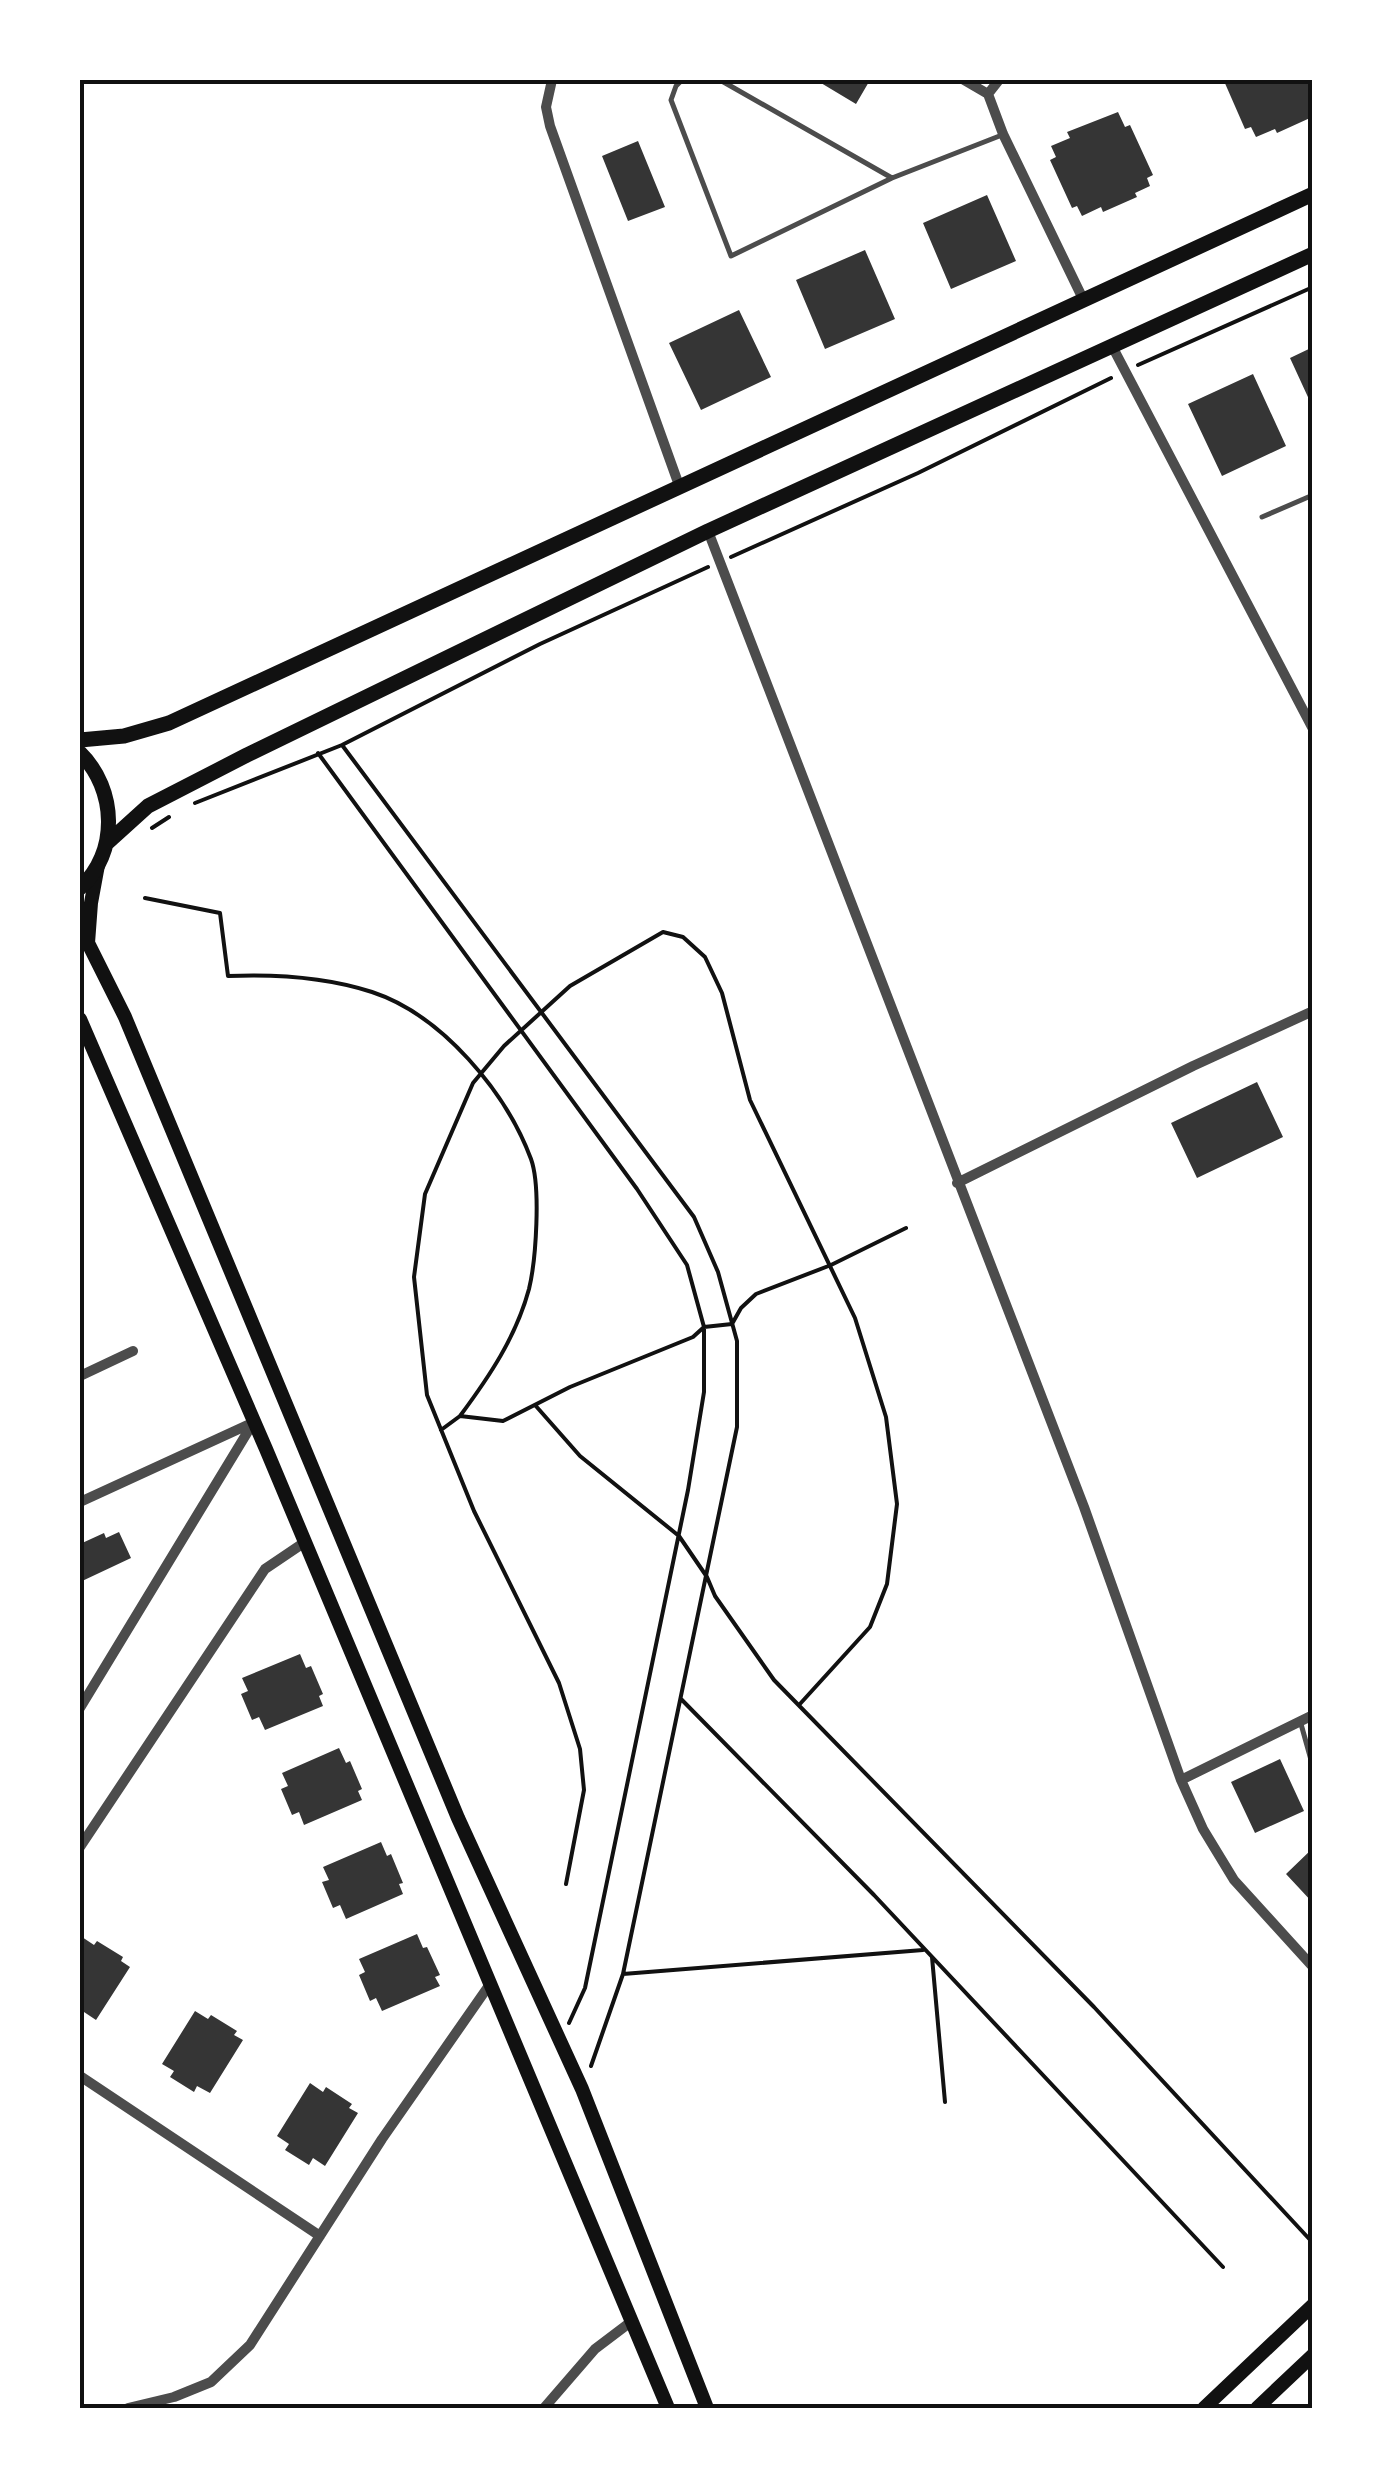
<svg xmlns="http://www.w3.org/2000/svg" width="1393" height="2488" font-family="'Fira Sans Condensed',sans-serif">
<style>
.building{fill:#353535}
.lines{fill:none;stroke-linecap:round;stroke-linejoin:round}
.path{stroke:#111;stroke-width:4}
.service{stroke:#4c4c4c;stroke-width:5}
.minor{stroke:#4c4c4c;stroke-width:10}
.secondary{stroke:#111;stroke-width:14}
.trunk{stroke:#111;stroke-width:15}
.neatline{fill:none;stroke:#111;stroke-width:4}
</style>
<rect width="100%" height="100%" fill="#fff"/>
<!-- building -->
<path class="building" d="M816,80h54l-14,24z
M1226,80h87v32l-4,2 1,4 -33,15 -2,-4 -19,8 -5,-10 -6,2 -21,-48z
M1118,112l7,15 5,-2 23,50 -6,3 3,8 -15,7 2,4 -34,15 -2,-5 -19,9 -5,-10 -5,2 -22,-48 6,-3 -5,-11 19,-8 -3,-6z
M638,141l27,66 -37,14 -26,-65z
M987,195l29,66 -65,28 -28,-66z
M865,250l30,69 -70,30 -29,-69z
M739,310l32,67 -70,33 -32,-67z
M1313,347v61l-23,-50z
M1253,374l33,72 -64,30 -34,-72z
M1257,1082l26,55 -86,41 -26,-55z
M119,1532l12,26 -51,24v-38l24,-11 2,5z
M300,1654l6,14 5,-2 12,28 -4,2 4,10 -58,24 -6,-13 -7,3 -11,-26 7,-3 -6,-13z
M339,1748l7,15 4,-2 12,28 -4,2 4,9 -58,25 -5,-13 -7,3 -11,-26 7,-3 -6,-13z
M1280,1759l24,52 -49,22 -24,-51z
M381,1842l6,14 4,-2 12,29 -4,1 4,10 -57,25 -6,-14 -7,3 -11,-26 7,-2 -6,-13z
M1313,1848v55l-27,-29z
M417,1934l6,14 4,-1 13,28 -5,2 5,9 -58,25 -6,-13 -6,3 -11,-26 6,-3 -6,-13z
M82,1937l12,8 3,-4 26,16 -2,4 9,6 -34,53 -12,-8 -4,6z
M195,2011l13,8 3,-4 26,16 -3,4 9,5 -33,53 -13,-7 -3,6 -24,-15 4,-6 -12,-7z
M310,2083l13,9 3,-5 26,17 -3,4 9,5 -33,53 -12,-8 -4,7 -24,-15 4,-6 -12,-8z"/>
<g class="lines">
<!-- path -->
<path class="path" d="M1138,365l175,-78
M731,557l187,-84 193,-95
M342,745l352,472 24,55 19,69v86l-114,547 -32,92
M318,753l319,436 50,76 17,62v65l-16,98 -103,498 -16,35
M195,803l147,-58 198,-101 168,-77
M152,828l17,-11
M145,898l75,15 8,63c48,-2 98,1 144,16 70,23 134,100 159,167 10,28 5,101 -2,130 -13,48 -40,88 -69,127
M535,1405l45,51 99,80 28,41 8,19 59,84 320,327 219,236
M441,1430l19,-14 43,5 67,-34 123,-50 11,-10 28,-3 9,-16 15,-14 75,-29 75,-37
M681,1699l193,196 349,372
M566,1884l18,-94 -4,-41 -21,-66 -85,-172 -47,-116 -13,-118 11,-83 48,-111 31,-37 66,-60 93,-54 20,5 22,20 17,36 28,107 105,218 31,99 11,87 -10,80 -17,43 -71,78
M932,1957l13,145
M623,1974l300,-24"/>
<!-- service -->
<path class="service" d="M682,80l-6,6 -5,14 60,156 161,-78 110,-43
M720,80l172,98
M1262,517l51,-22
M1301,1724l12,43"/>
<!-- minor -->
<path class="minor" d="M552,80l-6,27 4,19 130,362
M964,80l24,14 15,40 81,167
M988,94l11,-14
M1112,346l201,383
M708,531l376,976 97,273 22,49 31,51 79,87
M957,1183l236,-117 120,-55
M80,1376l53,-25
M80,1502l172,-79
M80,1708l173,-285
M1181,1780l132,-65
M80,1847l185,-278 40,-27
M80,2076l240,160
M128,2408l46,-11 37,-15 39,-37 132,-206 108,-155
M544,2408l51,-59 37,-28"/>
<!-- secondary -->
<path class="secondary" d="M98,865l-7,38 -3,40 37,74 333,801 124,271 125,319
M80,1019l186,430 402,959
M1204,2408l109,-103
M1257,2408l56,-53"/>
<!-- trunk -->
<path class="trunk" d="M80,740l44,-4 45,-13 1144,-529
M80,753c37,36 39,100 0,135
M106,844l42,-38 99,-51 461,-224 605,-277"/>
</g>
<!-- border -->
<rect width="1393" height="2488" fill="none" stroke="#ffffff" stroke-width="165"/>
<rect x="82" y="82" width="1228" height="2324" class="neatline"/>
</svg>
